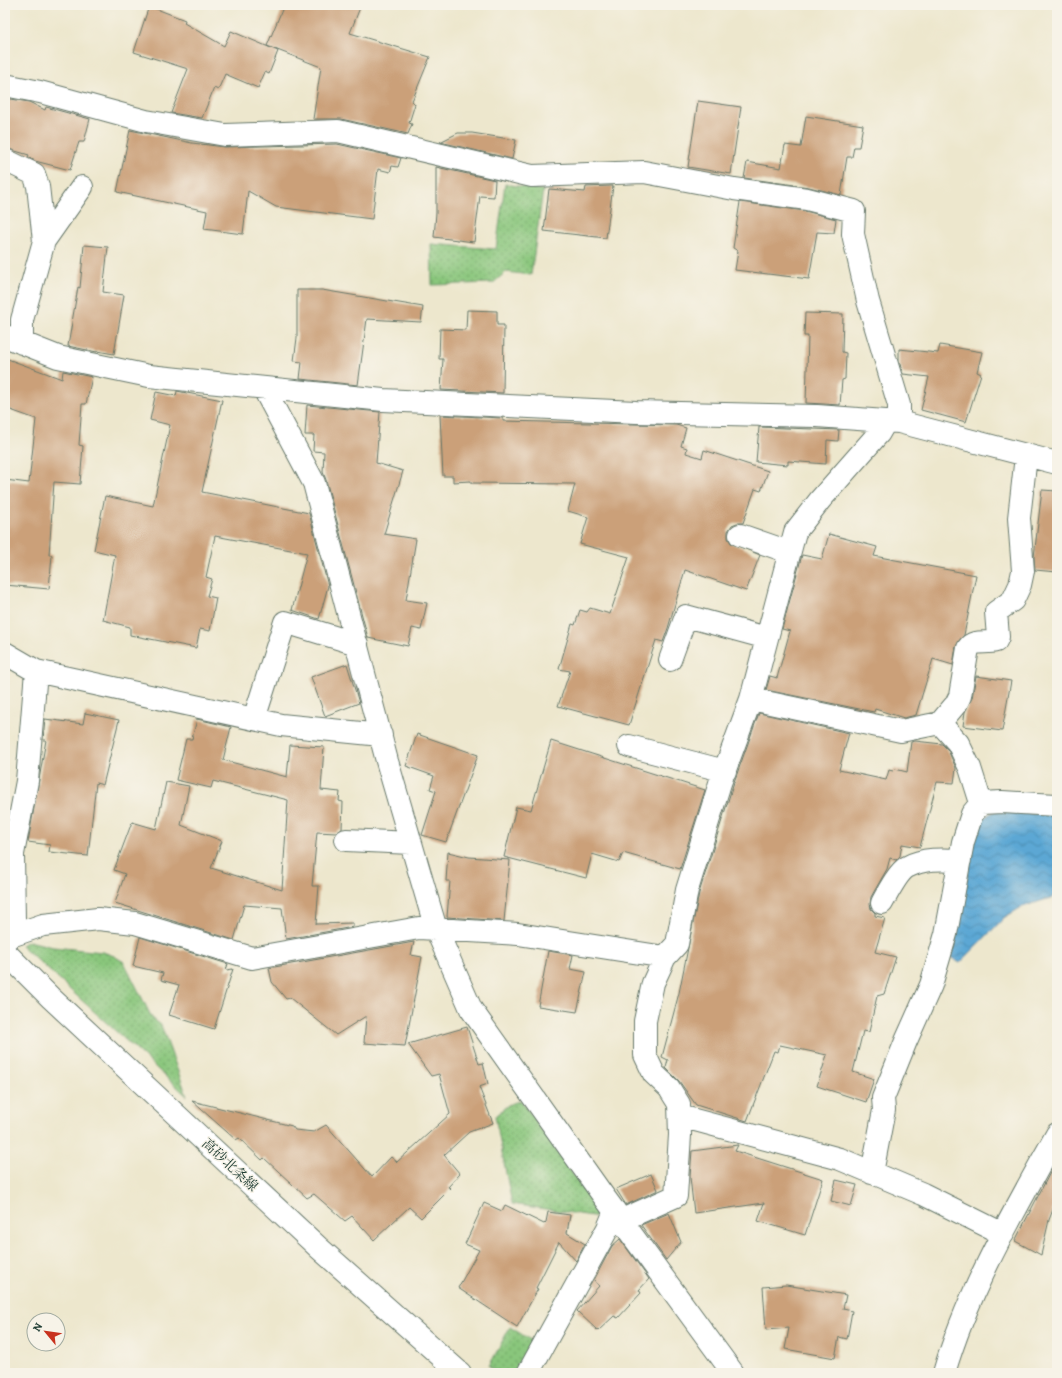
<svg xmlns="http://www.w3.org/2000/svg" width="1062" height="1378" font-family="Alegreya,'Noto Serif JP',serif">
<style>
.green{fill:url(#green-dots);stroke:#548258}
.water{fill:url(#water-waves);stroke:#3d7284}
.building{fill:#cba079}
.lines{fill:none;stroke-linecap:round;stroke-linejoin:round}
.minor-casing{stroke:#67786a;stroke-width:24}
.major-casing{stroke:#67786a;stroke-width:24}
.minor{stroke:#fff;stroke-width:22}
.major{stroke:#fff;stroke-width:22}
.labels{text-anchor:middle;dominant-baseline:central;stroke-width:3;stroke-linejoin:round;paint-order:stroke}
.street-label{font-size:14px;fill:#1f3d34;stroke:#f7f3e8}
</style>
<defs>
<pattern id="green-dots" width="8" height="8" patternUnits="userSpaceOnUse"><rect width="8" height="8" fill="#89c67c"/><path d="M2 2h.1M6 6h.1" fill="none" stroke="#6fa266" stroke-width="1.8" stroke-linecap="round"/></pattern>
<pattern id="water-waves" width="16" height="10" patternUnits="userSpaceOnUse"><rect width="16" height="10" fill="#5ba7d4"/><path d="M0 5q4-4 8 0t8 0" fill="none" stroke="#4b89ad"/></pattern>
</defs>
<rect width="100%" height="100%" fill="#f7f3e8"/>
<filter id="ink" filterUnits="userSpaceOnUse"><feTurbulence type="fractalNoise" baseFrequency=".025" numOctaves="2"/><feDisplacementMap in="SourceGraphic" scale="8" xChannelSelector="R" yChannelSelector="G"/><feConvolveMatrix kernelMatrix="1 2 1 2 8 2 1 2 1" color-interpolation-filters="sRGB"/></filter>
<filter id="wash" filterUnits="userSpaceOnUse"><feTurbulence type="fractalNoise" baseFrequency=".012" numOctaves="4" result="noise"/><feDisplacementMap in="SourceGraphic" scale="16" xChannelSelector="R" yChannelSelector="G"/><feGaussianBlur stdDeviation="0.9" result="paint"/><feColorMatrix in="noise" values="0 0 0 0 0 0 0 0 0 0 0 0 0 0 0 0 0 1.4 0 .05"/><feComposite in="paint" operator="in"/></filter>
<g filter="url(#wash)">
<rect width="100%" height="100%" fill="#ede7cd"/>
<!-- green -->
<path class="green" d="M505,184l38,6 -12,85 -25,-3 -13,11 -61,2 -1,-41 65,5z
M29,941l24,6 50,5 11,4 10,6 28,56 9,7 26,71 -166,-151z
M521,1100l79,113 -1,4 -87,-13 -17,-88 13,-11z
M510,1327l27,17 -15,29h-24l-9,-7z"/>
<!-- water -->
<path class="water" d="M999,810l58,6v80l-35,11 -17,10 -45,46 -10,-6 5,-15 21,-110c5,-13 10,-18 23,-22z"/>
<g id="blocks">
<!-- building -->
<path class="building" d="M284,5h77l-11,28 80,24 -18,44 3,3 -6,19 3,1 -4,10 -67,-15h-28l8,-52 -54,-21z
M149,6l36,14 -1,3 40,23 7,-15 47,20 -9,23 -4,-2 -7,16 -33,-14 -7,16 -4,-2 -12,30 -31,-5 17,-44 -54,-17z
M5,98l24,4 16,8 1,-3 44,12 -6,23h-5l-9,28 -35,-9 -7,-4 1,-2 -24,-7z
M698,101l43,6 -10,67 -43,-7z
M806,116l57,9 -4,22h-5l-2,10h-5l-6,38 -32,-8 -65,-9 3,-16 34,6 4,-23 16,2z
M130,130l62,13 33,4 112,-3 64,14 -3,9 -6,-1 -2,6 -12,-3 -6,50 -96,-12 -28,-16 -5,43 -39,-5 3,-18 -90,-19z
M458,133h14l44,7 -4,19 -72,-17z
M436,167l59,13 -1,17 -14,-1 -6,46 -40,-5 2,-24z
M610,186h3l-7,52 -62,-7 5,-42 36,3 1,-5z
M740,202l65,9 31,8 -2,14 -17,-1 -8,47 -74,-9 3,-19 -5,-3z
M84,245l24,2 -5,45 21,3 -10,59 -17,-3v1l-29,-6 10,-59 2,1z
M297,290h25l101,17 -2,15 -54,-3 -9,66 -58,-6 2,-17 -8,-1 3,-23z
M467,310l30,1v14h7l-1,68 -62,-3 2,-31h-4l1,-30 26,1z
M805,313l38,1 -1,38 4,1 -1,26 -3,1 -2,25 -34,-2 2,-67h-4z
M940,345l42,7 -5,20 4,2 -15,48 -45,-12 8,-33 -26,-3 -4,-13v-12l39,4z
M5,358l57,21 1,-8 29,6 -6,27h-4l-3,41 4,1 -3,38 -26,-2 -5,73h3l-3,34 -44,-4v-105l24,3 7,-64 -31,-11z
M177,391l45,9 -20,92 107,21 19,73 -9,33 -27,-9 15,-57 -92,-17 -9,41 6,2 -5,17 9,2 -6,33 -10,-2 -4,19 -66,-13v-8l-27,-7 12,-65 -21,-5 11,-54 48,10 17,-81 -20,-5 6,-28 20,4z
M307,405l73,7 -4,51 27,8 -19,63 32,5 -10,61 21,3 -6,27 -9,-2 -4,18 -40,-8 -42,-158 -3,-8 1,-20 -11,-1 1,-16h-9z
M440,415l63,3v3l173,4 10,3 -5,18 6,2 -1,5 16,5 2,-8 64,21 -7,20 -6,-2 -12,34h-6l-5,2 -4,6v7l3,5 29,12 -14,36 -61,-21 -17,58 -5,14 -7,-2 -27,85 -71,-19 12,-35 -11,-2 13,-45 3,1 5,-15 7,2 3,-4 20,6 19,-57 -49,-13 8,-27 -20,-6 7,-27 -104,-1v-2l-18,1v-6h-10z
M759,427l80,3 -1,11 -11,-1 -1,24 -38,-3v4l-32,-3z
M1042,490l15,1v81l-22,-2 -1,-13z
M829,534l48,13 -3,9 102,19 -12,60 -8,11 -3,19 -20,-6 -17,56 -12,3 -29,-9 -1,3 -108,-22 4,-14 7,2 13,-47 -8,-2 20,-74 20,4z
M347,664l12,39 -34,13 -14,-39z
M976,676l35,5 -9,50 -39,-5 2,-14 7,-14z
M85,713l34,7 -16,65 -7,-2 -8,73 -39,-4 1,-7 -22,-3 18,-102h-3l2,-21 38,5z
M759,713l90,20 -10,37 47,10 3,-10 4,1 2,-2 12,3 4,-30 4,-1 27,3 6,6 8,18 -2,15 -17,-1 -17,65 -18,-3 -2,12 -4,4 -6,-2 -3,11 -16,28 -1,7 1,5 4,4v3l10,2 -10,34 21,5 -12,37 -7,2 -8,36 -6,-1 -10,41 21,7 -8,23 -49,-16 10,-31 -47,-10 -2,7 -4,-1 -27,70 -51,-16 -17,-24 -13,-13 2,-8 -6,-3 17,-64 20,-100 35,-111z
M197,719l34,8 -8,33 64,17 3,-32 34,2 -3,43 19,2 -1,9 4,1 -1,27 -6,4 -19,-1 -5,54h7l-3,38 37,-1v4l-67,12 -4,-31 -38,-3 -10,35 -119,-37 10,-29 -11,-4 18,-48 24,7 10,-47 23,4 -8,39 41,16 -11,27 71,22 6,-90 -75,-19 -2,7 -35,-8 10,-41h6z
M417,734l61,21 -32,87 -24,-7 14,-44 -6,-2 4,-13 -28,-10z
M551,741l154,49 -25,79 -57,-16 -4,9 -27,-8 -6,24 -82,-21 12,-50 15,3z
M448,852l21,5 41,3 -6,61 -57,-4 3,-36h-4z
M140,937l88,27 -2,6 7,-1 -19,60 -45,-14 10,-30 -18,-5 2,-7 -30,-7z
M414,942l-3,13 11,2 -17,89 -41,-3 2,-27 -30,19 -46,-37 -4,1 -14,-17 -3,-14z
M548,951l25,4 -3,14 16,3 -9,40 -39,-6z
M467,1027l12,37 4,-1 5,21 -9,3 14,36 -24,9 -25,23 16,19 -12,13 3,1 -30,30 -12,-11 -35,33 -22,-24 -7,5 -31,-27 -7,4 -43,-40 -2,2 -23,-22 -3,2 -44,-39 100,25 3,4 19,2 12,-7 46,52 19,-20 6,5 53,-48 -11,-40 -8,2 -23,-32z
M738,1145l-3,6 88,28 -18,56 -47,-14 6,-18 -70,10 -4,-36 2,-26z
M1055,1163h2v36l-8,21 -8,35 -26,-14z
M651,1174l7,16 -32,15 -10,-16z
M836,1180l21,5 -6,21 -20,-5z
M484,1203l18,8 3,-6 39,19 2,-2 2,-10 22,3 -3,18 18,11 -9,17 -17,-19 -23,46 2,1 -21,38 -59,-39 21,-38 -14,-6z
M669,1213l12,29 -15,18 -25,-35z
M620,1239l29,40 -10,11 2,3 -23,25 -4,-2 -16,15 -21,-20 22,-25 -5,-6 18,-34z
M786,1285l60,10 -3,14 9,2 -5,28 -8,-2 -4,21 -50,-9 4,-21 -23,2 -3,-43z"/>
</g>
</g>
<g filter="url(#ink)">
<use href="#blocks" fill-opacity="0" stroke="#67786a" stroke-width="1"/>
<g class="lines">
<!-- minor casing -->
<g class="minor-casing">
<path id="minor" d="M5,85l35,7 106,29 79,14 113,-4 194,45 112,-4 90,17 73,10 47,12 -1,23 15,67 31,104v17
M5,160l29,14 4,12 6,55
M5,336l53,21 91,19 234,24 253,12 181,4 82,6 158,41
M22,343v-23l22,-79 38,-54
M264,389l50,94 73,278 49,168 35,80 131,185 131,179
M740,535l49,17
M5,653l31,18
M670,660l16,-44 81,22
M751,699l150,32 39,-8 16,-19 4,-8 8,-48c6,-9 18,-4 28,-7l2,-4 -2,-25 17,-12 7,-15 3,-14 -4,-53 7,-62
M254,719l31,-97 72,22
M940,723l18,20 12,25 11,35
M629,746l96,25
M346,840l65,3
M882,903c5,-9 16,-31 25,-36 16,-9 35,-8 53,-7
M5,931l9,-10 -1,-67 14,-73 9,-110 245,54 100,10
M5,938l38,-13 55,-6 37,4 117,35 167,-30 99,6 147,23
M680,1116l160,43 83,35 80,40
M872,1173l12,-63 -1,-12 23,-57 25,-56 15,-51 17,-92 9,-28 9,-11 21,-1 55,3
M622,1220l54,-24 4,-61 -1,-31 -10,-16 -15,-14 -9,-19v-34l8,-38 12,-26 12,-13 10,-54 33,-107 31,-84 44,-167 25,-32 59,-67 7,-12
M528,1373l80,-145 7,-17
M944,1373c24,-83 71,-163 113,-239"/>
</g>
<!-- major casing -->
<g class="major-casing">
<path id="major" d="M5,952l46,46 268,250 141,125"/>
</g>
<!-- minor -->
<use href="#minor" class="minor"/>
<!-- major -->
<use href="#major" class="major"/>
</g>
</g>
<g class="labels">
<!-- street labels -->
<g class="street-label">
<text transform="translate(230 1165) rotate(43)">高砂北条線</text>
</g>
</g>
<!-- margin -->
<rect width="1062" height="1378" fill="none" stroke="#f7f3e8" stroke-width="20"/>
<!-- north arrow -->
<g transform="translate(46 1332) rotate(299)"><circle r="19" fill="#f7f3e8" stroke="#a1aaa0"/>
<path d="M0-3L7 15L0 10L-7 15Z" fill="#c8321e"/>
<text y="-6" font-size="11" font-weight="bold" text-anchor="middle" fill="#1f3d34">N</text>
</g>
</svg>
